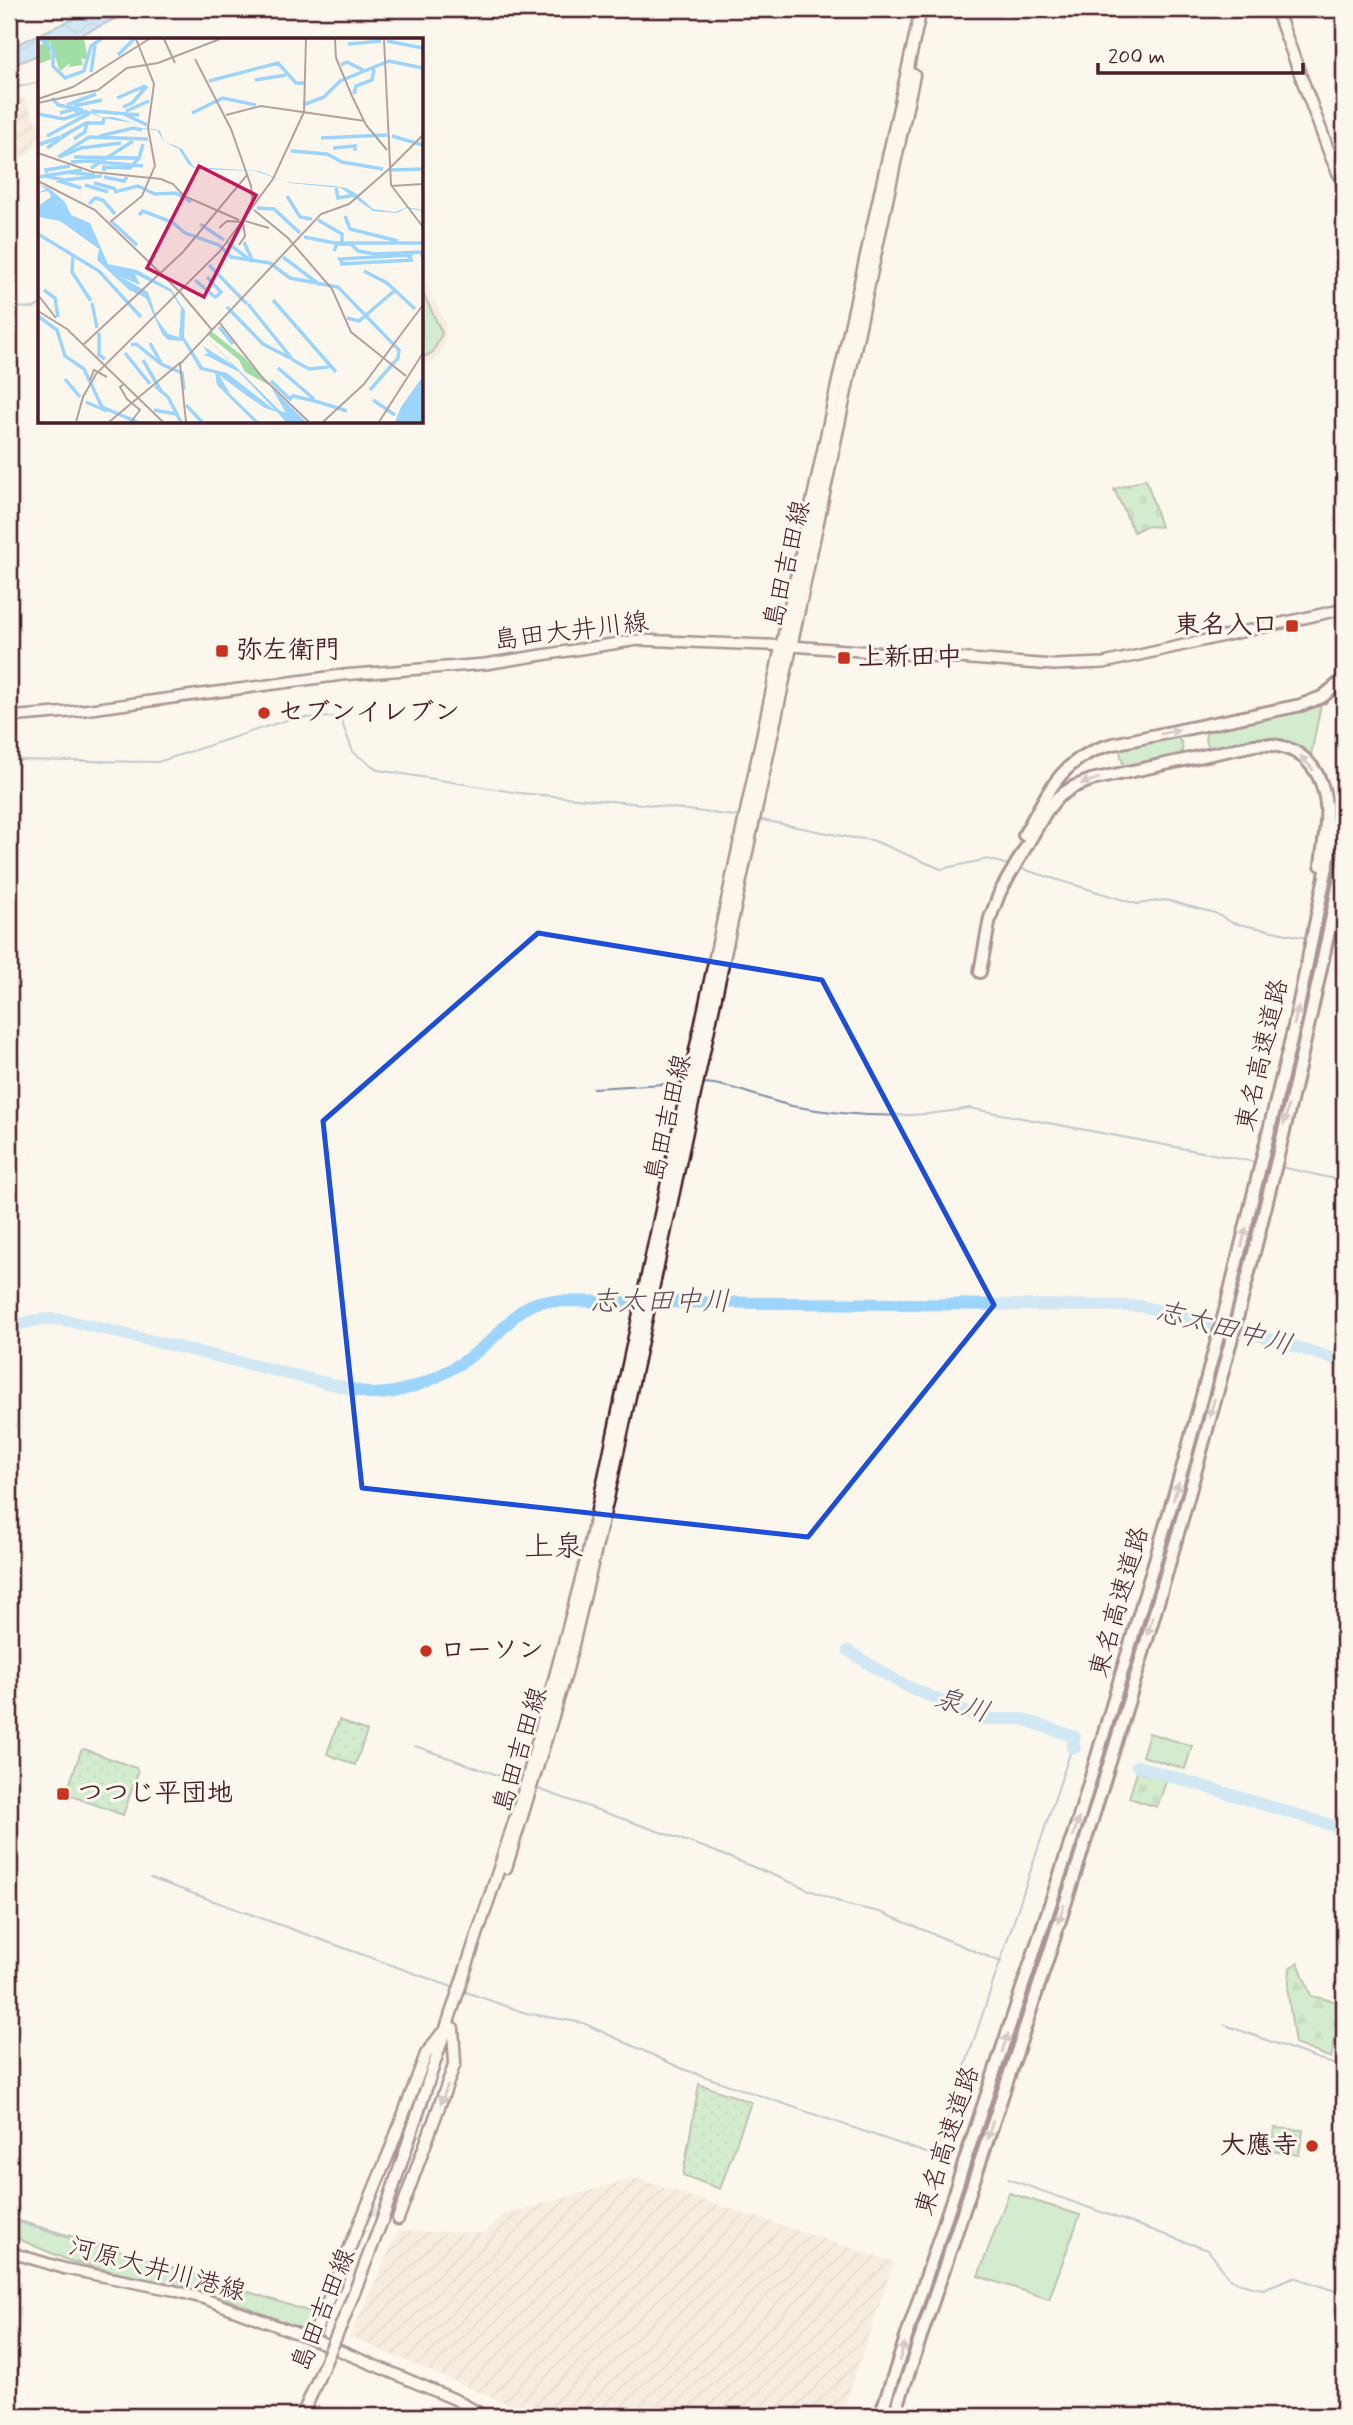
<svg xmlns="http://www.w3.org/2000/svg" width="1353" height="2425" font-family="Mynerve,'Klee One',sans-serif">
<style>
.built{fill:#f0decf}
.industrial{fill:url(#industrial-furrows)}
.green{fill:#a0dea6;stroke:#757e68;stroke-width:2}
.forest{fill:url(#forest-firs);stroke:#757e68;stroke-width:2}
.cemetery{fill:url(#cemetery-stones);stroke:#757e68;stroke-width:2}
.park{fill:url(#park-dots);stroke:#757e68;stroke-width:2}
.water{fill:url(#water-waves);stroke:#7c8ca8;stroke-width:2}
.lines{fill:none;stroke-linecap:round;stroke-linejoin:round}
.stream{stroke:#7c8ca8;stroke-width:2}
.river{stroke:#9dd4fc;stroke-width:12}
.primary-tunnel{stroke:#d8ccc5;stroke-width:10;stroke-dasharray:10 5;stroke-linecap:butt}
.secondary-casing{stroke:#4a1f2b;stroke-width:14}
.primary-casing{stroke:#4a1f2b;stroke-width:15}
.motorway-casing{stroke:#4a1f2b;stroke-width:16}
.secondary{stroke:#fbf7ec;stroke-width:9}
.primary{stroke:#fbf7ec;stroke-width:10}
.motorway{stroke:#fbf7ec;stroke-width:10}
.primary-bridge-casing{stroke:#4a1f2b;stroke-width:15;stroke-linecap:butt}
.primary-bridge{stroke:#fbf7ec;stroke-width:10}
.oneway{fill:#ab9695}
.marked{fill:none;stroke:#1d4ed8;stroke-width:5;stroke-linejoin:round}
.poi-dot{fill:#c8321e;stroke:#fbf7ec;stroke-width:2.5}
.labels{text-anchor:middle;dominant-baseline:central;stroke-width:6;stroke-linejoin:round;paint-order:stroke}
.street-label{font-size:26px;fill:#4a1f2b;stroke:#fbf7ec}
.poi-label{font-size:26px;font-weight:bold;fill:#4a1f2b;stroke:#fbf7ec;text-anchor:start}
.water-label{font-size:28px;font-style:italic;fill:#5f4c5f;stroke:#fbf7ec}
.quarter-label{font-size:30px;fill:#4a1f2b;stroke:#fbf7ec}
.inset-river{fill:none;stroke:#9dd4fc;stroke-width:3.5}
.inset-road{fill:none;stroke:#b4a19f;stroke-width:2}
.view{fill:#c2185b;fill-opacity:0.15;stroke:#c2185b;stroke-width:3.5}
.inset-edge{fill:none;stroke:#4a1f2b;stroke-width:3.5}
</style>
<defs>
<pattern id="industrial-furrows" width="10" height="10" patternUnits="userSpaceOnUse" patternTransform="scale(1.75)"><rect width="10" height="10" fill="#f0decf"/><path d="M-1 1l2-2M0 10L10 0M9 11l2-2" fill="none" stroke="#cfbeb2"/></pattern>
<pattern id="forest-firs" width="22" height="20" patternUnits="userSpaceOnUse" patternTransform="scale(1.75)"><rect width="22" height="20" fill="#a0dea6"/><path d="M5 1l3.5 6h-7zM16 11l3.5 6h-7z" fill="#8bbe8f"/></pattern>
<pattern id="cemetery-stones" width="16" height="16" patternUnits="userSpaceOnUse" patternTransform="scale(1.75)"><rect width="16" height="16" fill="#a0dea6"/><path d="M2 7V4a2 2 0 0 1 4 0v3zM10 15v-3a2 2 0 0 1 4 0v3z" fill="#8bbe8f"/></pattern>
<pattern id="park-dots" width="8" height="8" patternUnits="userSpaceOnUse" patternTransform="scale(1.75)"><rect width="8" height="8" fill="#a0dea6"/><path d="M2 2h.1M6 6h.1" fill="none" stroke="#8bbe8f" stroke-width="1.8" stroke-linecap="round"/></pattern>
<pattern id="water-waves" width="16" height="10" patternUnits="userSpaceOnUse" patternTransform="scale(1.75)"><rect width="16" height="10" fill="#9dd4fc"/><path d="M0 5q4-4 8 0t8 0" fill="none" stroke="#89b6d8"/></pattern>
</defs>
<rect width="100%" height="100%" fill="#fbf7ec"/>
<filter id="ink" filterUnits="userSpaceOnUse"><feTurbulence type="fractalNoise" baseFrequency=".0143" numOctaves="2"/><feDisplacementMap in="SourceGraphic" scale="14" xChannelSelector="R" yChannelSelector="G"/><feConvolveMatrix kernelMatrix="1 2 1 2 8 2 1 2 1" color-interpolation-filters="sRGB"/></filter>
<g filter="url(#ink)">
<!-- built -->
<path class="built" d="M422,274l23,48 1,19 -7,16 -17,9z"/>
<!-- industrial -->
<path class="industrial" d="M25,99l12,26 3,-1v13l-5,2 2,8 -7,3 1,3 -9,4 -13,-12v-16l10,-6 -10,-21z
M635,2178l259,84 -53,154h-305l-186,-79 48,-106 87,2 18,-18z"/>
<!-- green -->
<path class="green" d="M422,291l20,42 -9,19 -11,6z
M1321,704l-10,51 -24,-13h-37l-35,8 -7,-4 -3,-6 2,-10 5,-3z
M1174,735c10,6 11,15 4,23l-54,11 -5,-22z
M1149,1733l43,13 -7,23 -43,-13z
M1009,2193l71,22 -31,84 -71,-23z
M9,2218l116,34 192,62 -7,15h-8l-75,-30 -157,-38 -61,-26z"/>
<!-- forest -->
<path class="forest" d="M1298,1962l13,34 28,6 2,8 -10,48 -36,-14 -7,-50 2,-26z"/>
<!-- cemetery -->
<path class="cemetery" d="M1146,479l15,48 -16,-1 -11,6 -20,-43z
M1137,1772l30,7 -10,28 -28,-9z
M1274,2128l29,2 -4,25 -29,-4z"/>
<!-- park -->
<path class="park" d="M339,1720l28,11 -12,34 -28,-11z
M84,1749l52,19 2,4 -15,43 -57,-21 15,-43z
M699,2084l52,18 -31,87 -37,-14z"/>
<!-- water -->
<path class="water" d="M95,9h41l-66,31h-30v14l-31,13v-19z"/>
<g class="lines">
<!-- stream -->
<path class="stream" d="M9,89l31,-7
M9,307l25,1 6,-3
M9,760l149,2 135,-44 47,-1 13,35 25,18 141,23 124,11 98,13
M757,819l90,18 25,3 69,29 47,-10 23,7
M1019,868l118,36 28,-4 50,13 18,10 74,15
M1329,942l15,4
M703,1083c28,1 61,17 89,23 59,11 117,14 177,2l286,54
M593,1088l90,-5
M1281,1167l63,14
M415,1746l108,38
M535,1788l171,60 141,57 33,7 121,50
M150,1878l305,110
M463,1991l63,22 57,10 100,46 252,87 137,-409
M1225,2025l119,43
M1008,2179l200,71 22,29 18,7 15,3 31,-12 50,17
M9,2219l90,29"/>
<!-- river -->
<path class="river" d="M9,1329c21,-10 38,-12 61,-8l302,73c41,0 86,-25 117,-52 18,-16 30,-37 55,-41l597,5 120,30 83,26
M848,1651l52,32 82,36h40l53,18 -3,10 3,1
M1137,1766l207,63"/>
<!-- primary-tunnel -->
<path class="primary-tunnel" d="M367,2209l31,10"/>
<!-- secondary casing -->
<g class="secondary-casing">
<path id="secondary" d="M9,717l60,-5 273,-37 143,-11 153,-24 153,6 263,19 50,-2 240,-54
M9,2252l57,17 106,21 33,9 107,40 142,60 31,17"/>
</g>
<!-- primary casing -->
<g class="primary-casing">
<path id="primary" d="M1276,9l55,148 13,29
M506,1868l60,-194 43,-180 305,-1419
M398,2219l57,-156 -2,-35
M345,2316l38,-98 110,-331 33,-103 61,-227 247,-1158 87,-390
M312,2339l79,-191 35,-94 15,-20"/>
</g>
<!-- motorway casing -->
<g class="motorway-casing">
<path id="motorway" d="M1024,835c24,-42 37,-78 89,-91l188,-39 21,-8 22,-18
M980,972l10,-54 10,-26 46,-80 12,-15 15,-10 18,-7 163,-35c41,-4 67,18 72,59 2,20 -3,41 -5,61
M880,2416l199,-599 105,-355 43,-159 66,-272 51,-247
M894,2416c69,-203 139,-407 203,-612 97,-311 184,-628 247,-947"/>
</g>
<!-- secondary -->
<use href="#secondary" class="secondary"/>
<!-- primary -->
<use href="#primary" class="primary"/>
<!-- motorway -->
<use href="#motorway" class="motorway"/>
<!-- primary-bridge casing -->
<g class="primary-bridge-casing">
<path id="primary-bridge" d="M302,2416l43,-100"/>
</g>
<!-- primary-bridge -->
<use href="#primary-bridge" class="primary-bridge"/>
</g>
<!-- one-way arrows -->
<defs><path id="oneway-solid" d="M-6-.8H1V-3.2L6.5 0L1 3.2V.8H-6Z" transform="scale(1.75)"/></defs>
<g class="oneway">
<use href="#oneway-solid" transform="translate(1170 732) rotate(-12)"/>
<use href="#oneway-solid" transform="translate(1307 763) rotate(-131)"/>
<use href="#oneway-solid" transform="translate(1090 781) rotate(162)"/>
<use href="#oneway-solid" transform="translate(1296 1016) rotate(-78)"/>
<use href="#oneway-solid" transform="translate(1286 1115) rotate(103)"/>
<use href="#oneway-solid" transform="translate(1244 1237) rotate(-76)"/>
<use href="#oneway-solid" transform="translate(1212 1408) rotate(105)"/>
<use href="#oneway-solid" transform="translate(1176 1491) rotate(-74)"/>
<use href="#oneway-solid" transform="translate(1150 1626) rotate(107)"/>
<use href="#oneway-solid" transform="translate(1076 1827) rotate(-72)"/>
<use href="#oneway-solid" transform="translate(1061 1914) rotate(108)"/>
<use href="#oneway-solid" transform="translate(1005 2043) rotate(-72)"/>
<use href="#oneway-solid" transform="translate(444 2095) rotate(110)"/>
<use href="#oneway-solid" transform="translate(990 2130) rotate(108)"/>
<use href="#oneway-solid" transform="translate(902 2352) rotate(-72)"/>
</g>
</g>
<!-- marked area -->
<path d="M0 0H1353V2425H0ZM538,933l284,47 172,325 -186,232 -446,-49 -39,-367z" fill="#fbf7ec" fill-opacity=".55" fill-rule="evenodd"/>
<path class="marked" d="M538,933l284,47 172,325 -186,232 -446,-49 -39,-367z"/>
<!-- markers -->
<g class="poi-dot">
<rect x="1285" y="619" width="14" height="14" rx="3.5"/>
<rect x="215" y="644" width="14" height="14" rx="3.5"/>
<rect x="837" y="651" width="14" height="14" rx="3.5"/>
<circle cx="264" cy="713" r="7"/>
<circle cx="426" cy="1651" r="7"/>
<rect x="56" y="1787" width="14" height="14" rx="3.5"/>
<circle cx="1312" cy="2146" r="7"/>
</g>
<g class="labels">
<!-- street labels -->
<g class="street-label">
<text transform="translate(788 564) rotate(-77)">島田吉田線</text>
<text transform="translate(571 632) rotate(-7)">島田大井川線</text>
<text transform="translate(1263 1055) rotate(-77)">東名高速道路</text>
<text transform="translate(669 1118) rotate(-77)">島田吉田線</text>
<text transform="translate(1120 1602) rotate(-74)">東名高速道路</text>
<text transform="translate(521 1750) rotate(-73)">島田吉田線</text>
<text transform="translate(948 2141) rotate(-72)">東名高速道路</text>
<text transform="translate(157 2270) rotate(15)">河原大井川港線</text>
<text transform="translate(324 2310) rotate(-68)">島田吉田線</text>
</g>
<!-- poi labels -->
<g class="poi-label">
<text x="1278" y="626" text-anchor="end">東名入口</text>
<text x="236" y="651">弥左衛門</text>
<text x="858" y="658">上新田中</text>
<text x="278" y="713">セブンイレブン</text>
<text x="440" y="1651">ローソン</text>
<text x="77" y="1794">つつじ平団地</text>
<text x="1298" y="2146" text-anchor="end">大應寺</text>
</g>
<!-- water labels -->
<g class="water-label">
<text x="660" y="1302">志太田中川</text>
<text transform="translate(1224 1329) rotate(15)">志太田中川</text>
<text transform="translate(962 1706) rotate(18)">泉川</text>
</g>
<!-- quarter labels -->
<g class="quarter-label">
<text x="554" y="1547">上泉</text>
</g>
</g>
<!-- overview -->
<g transform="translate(38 38)">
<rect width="385" height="385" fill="#fbf7ec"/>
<path d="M173,293l34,27 24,27 -24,-13 -6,-12 -31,-25z" fill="#a0dea6"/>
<path d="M0,1h46l4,21 -7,-2 2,7 -14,2 1,-4 -10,8 -11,-31 2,19 -12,5 -1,-19 6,-1z" fill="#a0dea6"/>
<path d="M44,72l7,1 13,6h12l19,6 6,5 17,1 4,2 4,11 12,4 6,3 12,18 65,4 27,11 48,4 12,2 8,4 19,17 22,3 12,-5 16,3v1l-17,-3 -9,5 -24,-2 -32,-23 -52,-5 -34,-12 -59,-2 -8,-5 -9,-15 -15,-7 -7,-12 -16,-1 -9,-6 -29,-5zM0,146l12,5 15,13 6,13 19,8 18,41 29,6 34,19 14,22 -1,26 19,30 24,6 49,38 -37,-39 -36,-18h5l-5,-8 30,19 -34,-35 80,80 7,3 -15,-26 35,35h-20l-9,-10 -12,-4 -15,-10 -31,-23 11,19 29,28h-5l-37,-37 -2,-12 -15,-3 -17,-29 -15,-1 -6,-6 -16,-36 -17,-8 -32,-30 2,-11 -39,-28 -22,-4v-11l13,-9 -3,-6 -10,2 8,-4zM97,236l36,18 10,16 -2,29 -11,-3 -11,-15 -9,-27 -29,-16 21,9zM385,338v46h-28l6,-15z" fill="#9dd4fc" fill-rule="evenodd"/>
<path class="inset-river" d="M3,1l12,11v16l12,12 19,-7 7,-25 10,-7M349,3l36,7M310,6l33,-3M80,17l16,-16M303,27l6,-3 18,9M53,34l4,-27M217,42l31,-5M171,43l69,-18 18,20h8M316,56l2,-8 16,-6 2,-11M14,60l6,7 25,5M79,60l28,-12M29,67l29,-11M265,67l21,-8 16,-16 49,-20 34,7M36,68l28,-6M85,69l9,-4 15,-17M53,73l48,4M88,73l23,-10M22,75l15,-4 3,5M84,75l25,12M154,75l31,-15 33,7M0,76l26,5 23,-8M9,98l43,-23M62,98l33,-8 9,2M354,98l31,9M23,99l25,-14h17l1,-5M283,100l66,-3M36,101l11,-7 2,-9M0,107l22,-8M9,110l23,-16M295,110l22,-2v5M253,113l36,3 15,8 41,7M20,119l31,-20 59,2M22,119l21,-9 40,-5M36,119l65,1 4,-14M33,124l33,-2v-3M61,124l44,4M53,130l42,-27M352,132l33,-1M66,133v-4l26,1 9,-10M28,134l29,3M9,135l-1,-3 24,-4M7,138l19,4 38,-4M0,139l44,-7M66,139l20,4 3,-4M18,142l25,8M56,145l22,6M47,147l23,7M298,150l2,10 16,-3M76,154l24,-6 17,8 21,-1 15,9M249,158l13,21 12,2M51,166l6,-6 8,2 12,14M219,170l17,1 26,24M101,177l4,-4 29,11 13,11 34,12 12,12 39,6 20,15 48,9 61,63 -1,8 -28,32M307,178l5,13 48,12M280,182l24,14v8M74,184l25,23M162,186l24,16M0,196l61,37 42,46M266,199l31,6M206,204l9,20M190,205l23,18M297,205h88M296,213l3,-7h14l7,7 17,3 47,-2v5M35,217l-1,17 19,29M245,219l37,28M302,226l73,-4M305,226l-3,-5 71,-4 -3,6M171,227l38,39M326,233l23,12 28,26M169,239l14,15 -5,5M157,242l21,18M6,252l11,8 3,19M235,262l63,72M54,265l5,25M210,266l45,56 16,9 20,-2M189,269l36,37 27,14M0,278l19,14 8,26 19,13 18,38 35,15M309,280l12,3 35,-30M181,289l14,17M61,295v22l6,4M112,305l11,20M93,307l5,-1 25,20M87,315l25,31M105,322l18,31M123,326l21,9 2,17M240,330l36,31M27,341l15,18M233,343l19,18 3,-3 22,5M117,348l13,11 13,25M335,362l22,15M277,363l32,10M48,364l21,9M148,367l16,17M116,372l22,4"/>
<path class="inset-road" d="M126,1l11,24M297,1l1,19 16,38 14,29 21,25M346,1l7,146 32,42M157,21l36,70 20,57 2,21M0,61l35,-12 76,-48M0,65l60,-13 29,-22 31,-5 62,-24M188,77l35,-9 104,15M0,115l55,19 68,7 12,5 11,12 55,24M351,131l34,-34M0,143l57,29 84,81M353,148l32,-2M216,172l34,28 44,51 19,43 55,44M207,183l24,7M72,184l32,-26 13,-30 -7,-38 6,-44 -18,-45M181,190l8,-7 16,1M201,207l6,-9 -2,-13M142,254l32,38M0,257l18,23M0,273l29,18 96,93M181,284l43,55 47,45M367,291l18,-24M45,307l100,-93 64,-77M52,342l4,-10 13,7M86,346l-4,3 7,12 13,11 -9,12M38,384l7,-25 13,-23 124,-123 53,-72 31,-67 2,-73M71,384l72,-60M148,384l-6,-58 141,-150 28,-10 40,-35M285,384l41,-38 41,-55M341,384l44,-69"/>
<path class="view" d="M161,128l57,29 -52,102 -57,-29z"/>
<rect width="385" height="385" class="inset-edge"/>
</g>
<!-- margin -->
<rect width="1353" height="2425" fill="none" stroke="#fbf7ec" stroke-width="35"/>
<rect x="18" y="18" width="1318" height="2390" fill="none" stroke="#4a1f2b" stroke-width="2.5" filter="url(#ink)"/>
<!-- scale -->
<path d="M1098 63v10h205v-10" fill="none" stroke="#4a1f2b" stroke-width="3.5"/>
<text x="1108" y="63" font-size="21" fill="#4a1f2b" stroke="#fbf7ec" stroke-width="5" paint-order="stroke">200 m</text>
</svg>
